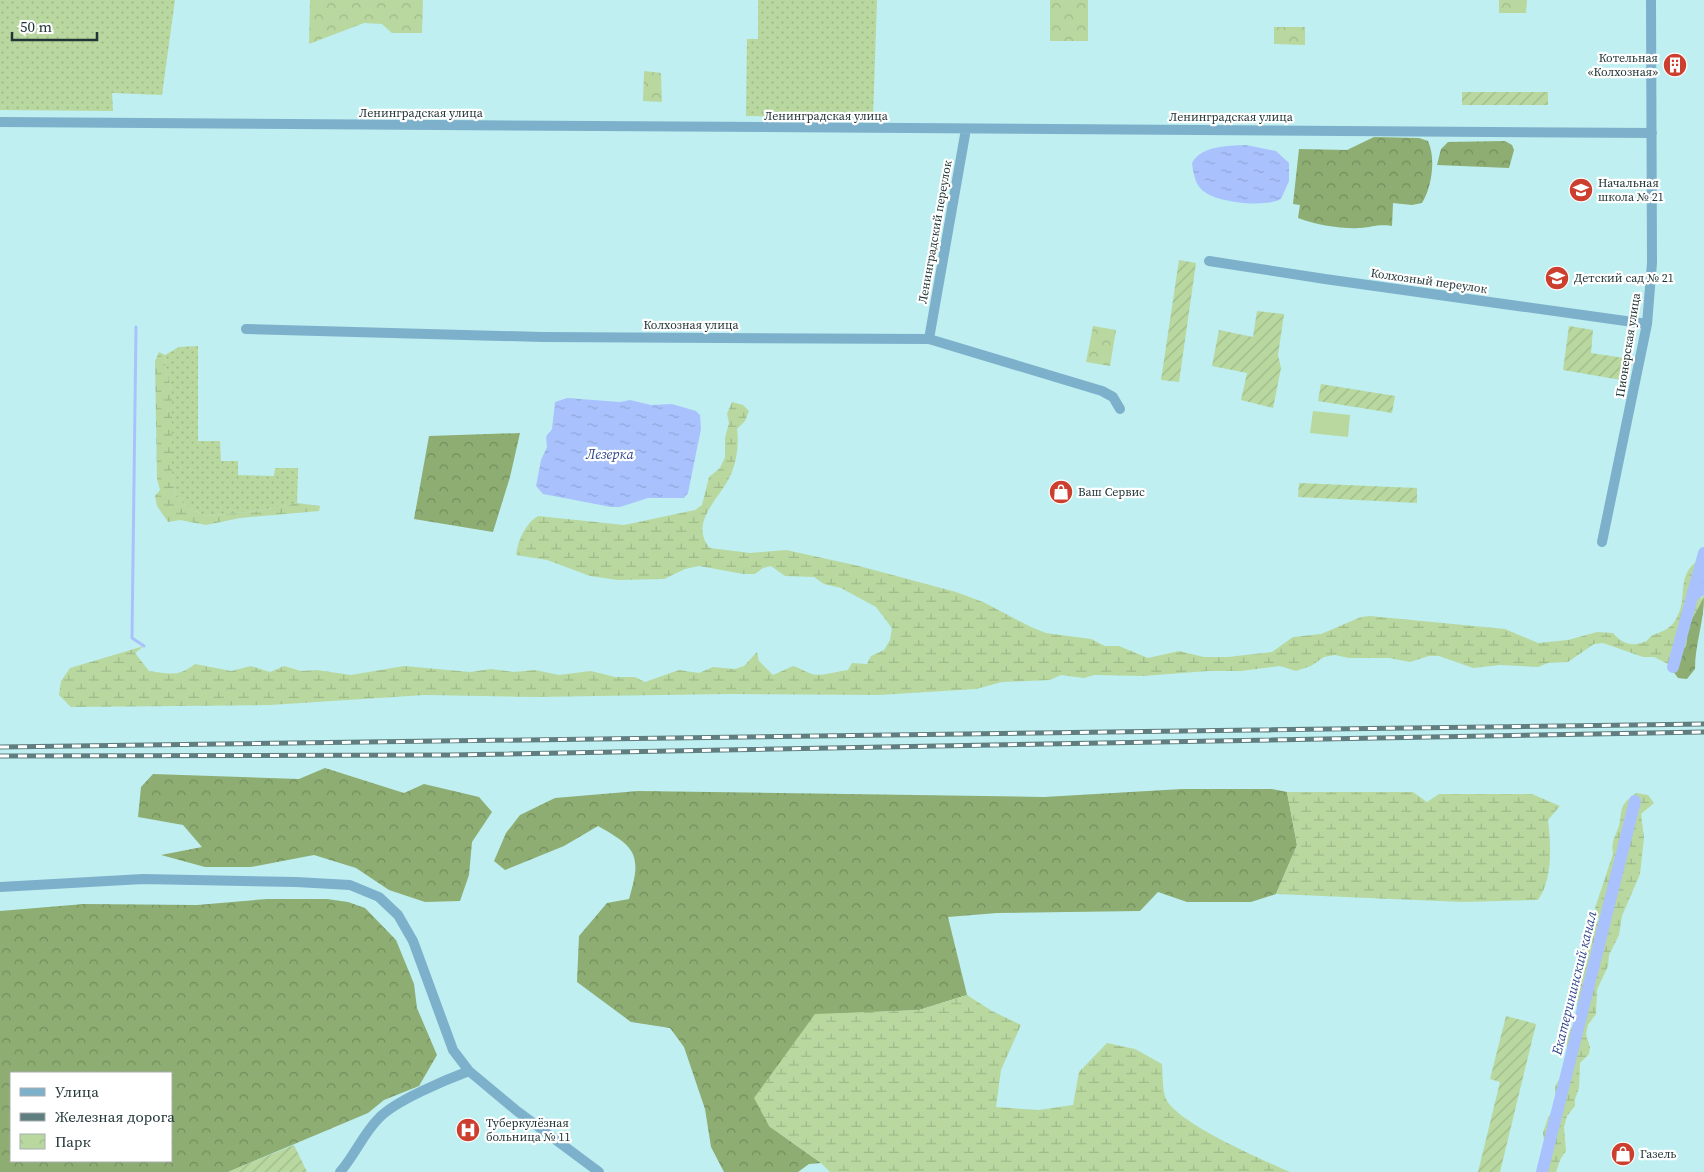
<svg xmlns="http://www.w3.org/2000/svg" width="1704" height="1172" font-family="'Source Serif 4',serif">
<style>
.grass{fill:url(#grass-dots)}
.forest{fill:url(#forest-crowns);fill-rule:evenodd}
.wetland{fill:url(#wetland-marsh)}
.park{fill:url(#park-crowns)}
.garden{fill:url(#garden-furrows)}
.pitch{fill:#b8d89f}
.water{fill:url(#water-ripples)}
.lines{fill:none;stroke-linecap:round;stroke-linejoin:round}
.stream{stroke:#a9c2fd;stroke-width:3}
.canal{stroke:#a9c2fd;stroke-width:12}
.street{stroke:#7db0cb;stroke-width:10}
.rail-casing{stroke:#607e7f;stroke-width:5}
.rail{stroke:#fff;stroke-width:3;stroke-dasharray:9;stroke-linecap:butt}
.labels{text-anchor:middle;dominant-baseline:central;stroke-width:4.5;stroke-linejoin:round;paint-order:stroke}
.poi-label{font-size:12px;fill:#223536;stroke:#fff;text-anchor:start}
.street-label{font-size:12px;fill:#223536;stroke:#fff}
.water-label{font-size:14px;font-style:italic;fill:#2e468b;stroke:#fff}
</style>
<defs>
<pattern id="grass-dots" width="8" height="8" patternUnits="userSpaceOnUse" patternTransform="scale(1.25)"><rect width="8" height="8" fill="#b8d89f"/><path d="M2 2h.1M6 6h.1" fill="none" stroke="#9eba8a" stroke-width="1.8" stroke-linecap="round"/></pattern>
<pattern id="forest-crowns" width="20" height="18" patternUnits="userSpaceOnUse" patternTransform="scale(1.25)"><rect width="20" height="18" fill="#8dad72"/><path d="M2 6a3 3 0 1 1 6 0M12 15a3 3 0 1 1 6 0" fill="none" stroke="#738e5e"/></pattern>
<pattern id="wetland-marsh" width="20" height="14" patternUnits="userSpaceOnUse" patternTransform="scale(1.25)"><rect width="20" height="14" fill="#b8d89f"/><path d="M1 5h8M5 5V1M11 12h8M15 12V8" fill="none" stroke="#9eba8a"/></pattern>
<pattern id="park-crowns" width="20" height="18" patternUnits="userSpaceOnUse" patternTransform="scale(1.25)"><rect width="20" height="18" fill="#b8d89f"/><path d="M2 6a3 3 0 1 1 6 0M12 15a3 3 0 1 1 6 0" fill="none" stroke="#9eba8a"/></pattern>
<pattern id="garden-furrows" width="10" height="10" patternUnits="userSpaceOnUse" patternTransform="scale(1.25)"><rect width="10" height="10" fill="#b8d89f"/><path d="M-1 1l2-2M0 10L10 0M9 11l2-2" fill="none" stroke="#9eba8a"/></pattern>
<pattern id="water-ripples" width="26" height="14" patternUnits="userSpaceOnUse" patternTransform="scale(1.25)"><rect width="26" height="14" fill="#a9c2fd"/><path d="M2 4q2-2 4 0t4 0M15 11q2-2 4 0t4 0" fill="none" stroke="#91a7d9"/></pattern>
</defs>
<rect width="100%" height="100%" fill="#bfeff1"/>
<!-- grass -->
<path class="grass" d="M0,0h175l-13,95 -50,-2 1,18 -113,-1z
M758,0h119l-4,118 -127,-2 1,-77h11z
M198,346v95h22l1,20h17v14l36,1 1,-8h23l-1,35 -38,8 -53,5 -21,-10 -10,-13 -3,-20v-84l-6,-16 -1,-18 14,-8z"/>
<!-- forest -->
<path class="forest" d="M1374,137l45,1 9,3c8,17 4,46 -6,62l-10,2 -19,-2 -1,23c-16,-2 -18,1 -31,2 -20,1 -45,-3 -63,-10l2,-13 -7,-1 6,-55 48,1z
M1505,141l7,4 2,5 -5,18 -72,-3 4,-16 7,-7z
M520,433l-10,44 -17,55 -79,-13 15,-83z
M1704,597c0,25 -9,47 -9,72l-8,10 -9,-1 -10,-14 18,-18 2,-20z
M325,768l79,25 20,-9 55,13 13,15 -20,30 -3,33 -9,26 -35,1 -36,-12 -33,-22 -42,-13 -63,12h-46l-44,-12 41,-8 -19,-22 -45,-8 3,-30 12,-13 146,5z
M1182,789h90l15,3 10,53 -21,49 -25,8h-64l-29,-10 -18,19 -143,2 -49,4 19,78 -48,15 -104,5 -46,111 52,37 -12,1 -11,8h-74l-13,-25 -6,-38 -21,-62 -14,-19 -39,-6 -54,-40 2,-46 28,-33 22,-4c13,-44 8,-51 -31,-73l-34,20 -59,24 -11,-9 12,-28 14,-18 35,-17 83,-7 406,6z
M267,899h60l21,3 17,6 31,32 18,44 3,24 20,47 -18,31 -35,14 -16,13 -140,59h-228v-261l84,-7 113,1zM11,1073h160v88h-160z"/>
<!-- wetland -->
<path class="wetland" d="M159,352l6,3 1,18 6,16v84l3,20 10,13 21,10 53,-5 38,-8 23,3 -1,5 -79,7 -34,7 -26,-5 -12,2 -11,-16 -2,-10 5,-6 -3,-11 -2,-118z
M732,402l11,3 6,6 -4,10 -8,8c2,15 0,29 -5,43 -9,24 -45,50 -22,76l40,5 36,-3 73,16 97,26 27,10 48,25 15,6 45,6 14,7h14l29,12 31,-7 25,6h24l44,-5 21,-15 28,-3 40,-17 9,-1 135,13 33,14 30,-3 29,-8 16,1c8,10 19,14 31,9 4,-1 6,-6 9,-7 11,-4 19,-7 24,-18 12,-22 -3,-41 24,-59l-6,8 6,33 3,-4v2l-16,29 -2,20 -18,18 -14,-7h-11l-40,-14 -9,1 -26,18 -20,1 -10,4 -38,-2 -27,3 -34,-12h-10l-19,6 -21,-4h-40l-14,-3 -11,2 -13,9 -15,5 -16,-5 -39,5h-33l-65,5 -49,-1 -10,3 -23,-3 -11,5 -48,2 -26,7 -97,6 -152,-1 -193,3 -109,-2 -155,10 -199,2 -12,-12 2,-14 9,-13 74,-22 -9,7 14,18c20,3 30,6 46,-7l36,7 20,-5 19,6 14,-6 17,5 16,-1 34,5 53,-9 66,6 21,-3 23,3 21,-2 24,5 32,-4 24,6h20l10,5 34,-12 20,3 14,-6 22,2 9,-3 13,-14 2,9 14,14 20,-9c7,2 12,6 19,8 8,3 26,-3 36,-4l4,-7 15,1 4,-8 13,-6 6,-10 2,-12 -16,-21 -35,-19 -17,-4 -10,-7 -29,-1 -14,-10 -8,2 -8,6h-12l-44,-8 -14,3 -21,10 -46,1 -28,-4 -43,-16 -31,-5c2,-15 9,-31 22,-39l86,9 71,-15 7,-5 7,-28 11,-9 5,-11v-19l4,-15 -2,-9z
M1287,792h126l14,10 12,-8h93l28,12 -12,14c3,25 5,59 -10,80l-76,2 -186,-8 21,-49z
M1636,793l12,2 6,8 -13,11 3,24 -4,36 -18,42 -3,19 -10,20 -1,11 -11,24 -1,24 -8,11 -2,9 4,13 -1,7 -9,9 -1,25 -4,11v7l-8,10 -3,11 2,24 -6,9 -4,12h-17l6,-25 -2,-14 5,-15 8,-14 -1,-18 11,-18 2,-13 -2,-16 10,-20 4,-44 -3,-7 8,-28 14,-21 -4,-11 18,-54c-3,-16 6,-21 7,-34 1,-7 1,-10 4,-16 3,-4 8,-8 12,-11z
M967,995l25,16 29,14 -20,45 -5,37 42,3 35,-5 6,-33 28,-29 28,6 27,15c1,10 0,26 4,35 12,25 97,61 124,73h-460l-9,-9 -52,-37 -15,-28 61,-84 104,-4z"/>
<!-- park -->
<path class="park" d="M310,0h113l-1,33h-30l-10,-9 -18,-1 -55,21z
M1050,0h38v41h-38z
M1499,0h28l-1,13h-27z
M1274,27h31v18l-31,-1z
M644,71l17,2 1,29 -19,-1z
M1093,326l23,4 -6,36 -24,-4z"/>
<!-- garden -->
<path class="garden" d="M1462,92h86v13h-86z
M1179,260l17,3 -17,119 -18,-2z
M1257,311l27,3 -6,41 3,13 -8,40 -32,-8 6,-27 -35,-7 7,-36 34,7z
M1569,326l24,4 -2,23 40,6 -4,22 -64,-11z
M1321,384l74,12 -3,17 -74,-12z
M1299,483l118,5v15l-119,-6z
M1506,1016l30,8 -36,148h-22l22,-90 -10,-3z
M294,1145l13,27h-79z"/>
<!-- pitch -->
<path class="pitch" d="M1313,411l37,4 -2,22 -38,-4z"/>
<!-- water -->
<path class="water" d="M1246,145l30,6 13,12v18l-8,18c-16,9 -67,4 -80,-10 -6,-6 -8,-17 -9,-26 10,-18 36,-17 54,-18z
M567,398l53,4 10,-2 21,5 21,-1 24,7 4,4 1,14 -13,64 -4,5h-36l-28,9h-9l-68,-13 -7,-8 5,-26 6,-13 -1,-10 6,-8 3,-27z
M1704,555v40l-9,6 -8,-10 8,-25z"/>
<g class="lines">
<!-- stream -->
<path class="stream" d="M136,327l-4,311 12,8"/>
<!-- canal -->
<path class="canal" d="M1673,667l31,-114
M1542,1172l93,-371"/>
<!-- street -->
<path class="street" d="M0,122l1652,11
M1209,261l116,18 322,45
M246,329l296,8 387,2 173,52 11,6 7,12
M929,339l37,-210
M1602,542l45,-218 5,-61 -1,-263
M0,887l143,-8 153,3 54,3 29,12 19,18 15,26 40,109 16,21 48,40 82,61
M340,1172c15,-17 23,-38 39,-54 16,-17 66,-38 90,-47"/>
<!-- rail casing -->
<g class="rail-casing">
<path id="rail" d="M0,747l1704,-23
M0,756l450,-1 1254,-23"/>
</g>
<!-- rail -->
<use href="#rail" class="rail"/>
</g>
<!-- icons -->
<defs>
<g id="building-disc" transform="scale(1.25)"><circle r="9.5" fill="#cc3f2e" stroke="#fff"/><path d="M-4-6H4V6H1V3H-1V6H-4ZM-2.5-4.3h1.7v1.8h-1.7ZM.8-4.3h1.7v1.8H.8ZM-2.5-1h1.7V.8h-1.7ZM.8-1h1.7V.8H.8Z" fill="#fff"/></g>
<g id="school-disc" transform="scale(1.25)"><circle r="9.5" fill="#cc3f2e" stroke="#fff"/><path d="M0-5L7-2L0 1L-7-2ZM-4 1L0 2.5L4 1V4Q0 6-4 4Z" fill="#fff"/></g>
<g id="shop-disc" transform="scale(1.25)"><circle r="9.5" fill="#cc3f2e" stroke="#fff"/><path d="M-5-2.5h2.3a2.7 3.5 0 0 1 5.4 0H5L5.5 6h-11ZM-1.5-2.5h3a1.5 2.3 0 0 0-3 0Z" fill="#fff"/></g>
<g id="hospital-disc" transform="scale(1.25)"><circle r="9.5" fill="#cc3f2e" stroke="#fff"/><path d="M-5-5h3v3.5h4V-5h3V5h-3V1.5h-4V5h-3Z" fill="#fff"/></g>
</defs>
<g fill-rule="evenodd">
<use href="#building-disc" x="1675" y="65"/>
<use href="#school-disc" x="1581" y="190"/>
<use href="#school-disc" x="1557" y="278"/>
<use href="#shop-disc" x="1061" y="492"/>
<use href="#hospital-disc" x="468" y="1130"/>
<use href="#shop-disc" x="1623" y="1154"/>
</g>
<g class="labels">
<!-- poi labels -->
<g class="poi-label">
<text x="1658" y="58" text-anchor="end">Котельная<tspan x="1658" dy="14">«Колхозная»</tspan></text>
<text x="1598" y="183">Начальная<tspan x="1598" dy="14">школа № 21</tspan></text>
<text x="1574" y="278">Детский сад № 21</text>
<text x="1078" y="492">Ваш Сервис</text>
<text x="486" y="1123">Туберкулёзная<tspan x="486" dy="14">больница № 11</tspan></text>
<text x="1640" y="1154">Газель</text>
</g>
<!-- street labels -->
<g class="street-label">
<text x="421" y="113">Ленинградская улица</text>
<text x="826" y="116">Ленинградская улица</text>
<text x="1231" y="117">Ленинградская улица</text>
<text transform="translate(935 232) rotate(-80)">Ленинградский переулок</text>
<text transform="translate(1429 281) rotate(8)">Колхозный переулок</text>
<text x="691" y="325">Колхозная улица</text>
<text transform="translate(1628 345) rotate(-81)">Пионерская улица</text>
</g>
<!-- water labels -->
<g class="water-label">
<text x="610" y="454">Лезерка</text>
<text transform="translate(1574 983) rotate(-76)">Екатерининский канал</text>
</g>
</g>
<!-- legend -->
<rect x="10" y="1072" width="162" height="90" fill="#ffffff" stroke="#a7aeaf"/>
<rect x="20" y="1088" width="25" height="8" fill="#7db0cb" stroke="#a7aeaf"/>
<text x="55" y="1097" font-size="15" fill="#223536">Улица</text>
<rect x="20" y="1113" width="25" height="8" fill="#607e7f" stroke="#a7aeaf"/>
<text x="55" y="1122" font-size="15" fill="#223536">Железная дорога</text>
<rect x="20" y="1134" width="25" height="15" fill="url(#park-crowns)" stroke="#a7aeaf"/>
<text x="55" y="1147" font-size="15" fill="#223536">Парк</text>
<!-- scale -->
<path d="M12 32v8h85v-8" fill="none" stroke="#223536" stroke-width="2.5"/>
<text x="20" y="32" font-size="15" fill="#223536" stroke="#ffffff" stroke-width="4" paint-order="stroke">50 m</text>
</svg>
